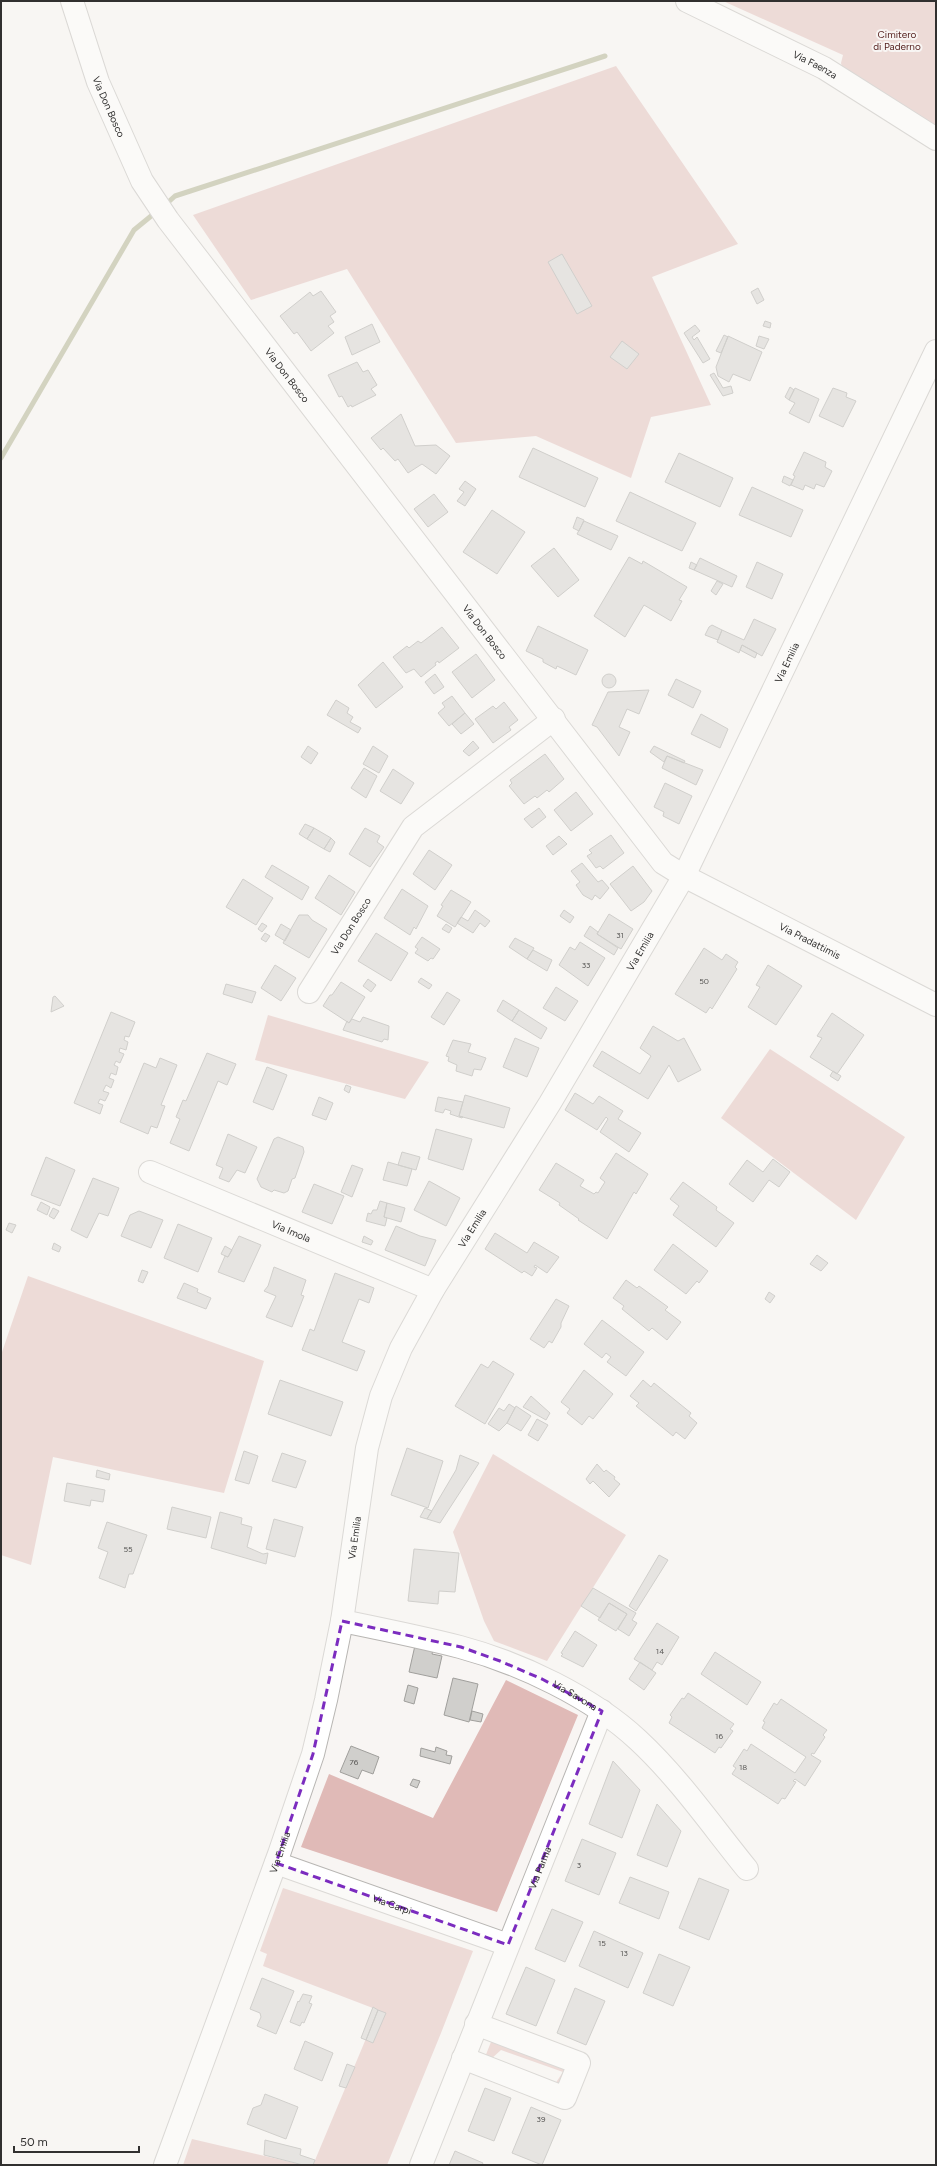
<svg xmlns="http://www.w3.org/2000/svg" width="937" height="2166" font-family="Figtree,sans-serif">
<style>
.green{fill:#e0bab7}
.lines{fill:none;stroke-linecap:round;stroke-linejoin:round}
.stream{stroke:#a6a884;stroke-width:5}
.building{fill:#d0cfcc;stroke:#a09f9c}
.minor-casing{stroke:#b8b6b3;stroke-width:24}
.minor{stroke:#fff;stroke-width:22}
.marked{fill:none;stroke:#7b2cbf;stroke-width:3;stroke-dasharray:8 5;stroke-linejoin:round}
.labels{text-anchor:middle;dominant-baseline:central;stroke-width:4;stroke-linejoin:round;paint-order:stroke}
.number-label{font-size:8px;fill:#595856}
.park-label{font-size:10px;fill:#531e1c;stroke:#f8f5f3}
.street-label{font-size:10px;fill:#31302f;stroke:#f8f5f3}
</style>
<rect width="100%" height="100%" fill="#f8f5f3"/>
<!-- green -->
<path class="green" d="M723,1h213v126l-94,-60 -1,-4 2,-8z
M616,66l122,178 -86,33 59,128 -60,12 -20,61 -95,-42 -80,7 -109,-174 -96,31 -58,-85z
M268,1015l161,47 -24,37 -150,-39z
M770,1049l135,88 -49,83 -135,-102z
M28,1276l236,85 -40,132 -171,-36 -22,108 -30,-10v-200z
M493,1454l133,81 -79,126 -53,-20 -10,-20 -31,-89z
M506,1680l72,35 -81,197 -196,-65 28,-73 104,44z
M283,1888l190,63 -32,82 -54,132h-74l65,-155 -115,-44 4,-12 -7,-3z
M493,2037l77,30 -8,20 -7,-3 8,-12 -62,-22 -10,9 -6,-2z
M192,2139l111,26h-120z"/>
<g class="lines">
<!-- stream -->
<path class="stream" d="M164,206l11,-10 430,-140
M1,458l133,-228 22,-18"/>
</g>
<!-- building -->
<path class="building" d="M562,254l30,52 -15,8 -29,-52z
M758,288l6,12 -7,4 -6,-12z
M321,291l15,21 -6,4 4,6 -6,4 6,7 -23,18 -14,-19 -3,2 -14,-18 30,-24 3,4z
M765,321l6,2 -1,5 -7,-2z
M372,324l8,18 -28,13 -7,-18z
M695,325l5,6 -8,6 2,3 3,-3 13,22 -7,4 -19,-30z
M724,335l4,2 -7,16 -5,-2z
M728,336l34,16 -12,29 -17,-7 -4,8 -11,-6 -2,-9z
M759,336l10,3 -5,10 -8,-3z
M622,341l17,13 -12,15 -17,-12z
M357,362l6,10 5,-2 9,15 -6,4 5,6 -24,12 -1,-2 -3,2 -6,-11 -3,1 -11,-22z
M714,373l9,15 8,-2 2,7 -10,3 -13,-21z
M790,387l4,3 -5,10 -4,-3z
M795,388l24,11 -10,24 -20,-10 6,-10 -6,-3z
M833,388l14,5 -1,4 10,4 -13,26 -24,-11z
M401,414l14,32 21,-1 14,11 -14,18 -14,-10 -14,9 -10,-14 -3,2 -12,-13 -2,2 -10,-12z
M533,448l65,30 -13,29 -66,-30z
M804,452l22,10 -1,5 7,4 -8,16 -8,-3 -2,5 -9,-4 -2,5 -12,-5 4,-9 -2,-1z
M679,453l54,25 -13,29 -55,-25z
M784,476l9,4 -3,6 -8,-4z
M465,481l11,8 -11,17 -8,-5 7,-9 -5,-3z
M752,487l51,23 -12,27 -52,-22z
M630,492l66,31 -14,28 -66,-30z
M434,494l14,18 -20,15 -14,-18z
M492,510l33,22 -28,42 -34,-22z
M577,517l7,3 -5,11 -6,-3z
M584,521l34,15 -7,14 -34,-16z
M554,548l25,32 -21,17 -27,-31z
M629,557l13,7 1,-3 44,26 -8,13 3,1 -11,20 -27,-16 -19,32 -31,-21z
M700,558l37,18 -5,11 -38,-17z
M691,562l6,3 -3,5 -5,-2z
M757,562l26,12 -11,25 -26,-12z
M717,581l6,3 -7,11 -5,-4z
M754,619l22,10 -14,27 -20,-11 -3,8 -22,-11 5,-12 22,10z
M712,625l10,5 -4,10 -13,-5 4,-8z
M538,626l50,24 -12,25 -19,-9 -1,3 -13,-7v-3l-17,-8z
M442,627l17,21 -20,15 -1,-2 -3,2 1,2 -15,12 -7,-8 -8,4 -13,-16 14,-11 2,2 9,-7 3,2z
M742,645l15,8 -2,5 -15,-8z
M476,654l19,26 -23,18 -20,-26z
M383,662l20,25 -27,21 -18,-23z
M602 681a7 7 0 1 1 14 0a7 7 0 1 1-14 0Z
M435,674l9,13 -10,7 -9,-12z
M676,679l25,12 -8,17 -25,-13z
M649,690l-10,24 -12,-5 -8,18 11,5 -11,24 -22,-29 -5,-2 16,-33z
M452,696l13,17 -16,13 -11,-13 7,-6 -3,-4z
M336,700l13,8 -2,5 6,4 -3,5 11,6 -3,5 -31,-18z
M504,702l14,18 -9,7 2,3 -18,13 -18,-24 18,-13 3,3z
M465,713l9,11 -13,10 -9,-10z
M701,714l27,15 -8,19 -29,-14z
M473,741l6,7 -10,8 -6,-5z
M308,746l10,7 -7,11 -10,-7z
M373,746l15,10 -9,17 -16,-9z
M654,746l31,15 -1,2 -17,-7 -3,6 -14,-10z
M545,754l19,25 -15,13 -2,-2 -10,8 -2,-2 -11,8 -15,-18 3,-3 -2,-3z
M667,756l36,14 -7,15 -34,-17z
M364,768l13,8 -11,22 -15,-10z
M393,769l21,14 -13,21 -21,-13z
M665,783l27,13 -13,28 -16,-8 1,-4 -10,-5z
M576,792l17,22 -22,17 -17,-21z
M539,808l7,9 -14,11 -8,-9z
M305,824l9,4 -7,11 -8,-5z
M314,828l17,10 -7,11 -17,-10z
M365,828l15,8 -3,6 7,5 -14,20 -21,-13z
M611,835l13,18 -21,16 -3,-3 -4,2 -9,-12 5,-3 -3,-3z
M559,836l8,8 -14,11 -7,-9z
M331,838l4,4 -5,10 -6,-3z
M429,850l23,15 -17,25 -22,-16z
M582,863l16,19 4,-2 7,8 -9,11 -5,-4 -3,5 -9,-5 -7,-10 4,-3 -9,-11z
M272,865l37,22 -7,13 -37,-23z
M633,866l19,25 -8,11 -13,9 -21,-27z
M329,875l26,17 -14,23 -26,-17z
M243,879l30,19 -17,27 -30,-18z
M402,889l26,17 -12,23 -2,-2 -4,8 -26,-17z
M451,890l20,12 -16,25 -18,-11 6,-10 -2,-1z
M475,910l15,11 -5,6 -5,-4 -7,10 -16,-10 4,-6 7,4z
M564,910l10,7 -4,6 -10,-7z
M609,914l24,15 -12,20 -24,-15z
M299,915h9l4,5 15,9 -18,29 -26,-15z
M262,923l5,3 -5,6 -4,-3z
M281,924l10,6 -6,11 -10,-6z
M446,924l6,4 -3,5 -7,-4z
M590,926l8,6 -1,2 21,14 -4,7 -30,-19z
M265,933l5,3 -4,6 -5,-3z
M376,933l32,20 -17,28 -33,-20z
M422,937l18,12 -7,10 -2,-1 -3,3 -13,-8 3,-4 -3,-2z
M515,938l19,10 -7,11 -18,-12z
M580,942l25,16 -17,28 -29,-21 11,-18 5,3z
M704,948l18,12 4,-6 12,8 -3,5 2,2 -25,40 -2,-2 -4,6 -31,-19z
M533,950l19,10 -5,11 -20,-12z
M275,965l21,13 -15,23 -20,-13z
M768,965l34,21 -26,39 -28,-18 12,-20 -4,-2z
M421,978l11,7 -3,4 -11,-7z
M368,979l8,6 -5,7 -8,-6z
M341,982l24,15 -16,26 -26,-17 7,-11h2z
M226,984l30,8 -4,11 -29,-9z
M556,987l22,14 -13,20 -22,-13z
M447,992l13,8 -16,25 -13,-8z
M55,996l9,10 -13,6 2,-15z
M503,1000l16,10 -7,11 -15,-10z
M519,1010l28,18 -6,11 -29,-18z
M111,1012l24,10 -6,15 -4,-1 -1,4 4,2 -2,8 -6,-2 -1,4 5,2 -4,9 -4,-2 -2,4 4,2 -2,8 -5,-2 -2,5 5,2 -3,8 -5,-3 -3,6 6,2 -4,8 -5,-2 -2,4 5,2 -3,9 -26,-11z
M832,1013l32,22 -27,39 -27,-17 12,-19 -5,-2z
M363,1017l26,9 -1,14 -4,-1 -2,3 -39,-12 4,-9 2,2 3,-4 8,3z
M653,1026l25,15 6,-3 17,32 -23,12 -9,-17 -21,34 -55,-33 9,-15 38,23 11,-18 -11,-8z
M515,1038l24,10 -12,29 -24,-10z
M453,1040l18,4 -3,8 18,6 -5,12 -7,-1 -2,7 -16,-5 1,-6 -9,-4 1,-4 -3,-1z
M207,1053l29,11 -9,21 -9,-4 -29,70 -19,-8 10,-24 -4,-2 7,-17 3,1z
M160,1058l17,7 -16,40 4,1 -8,22 -6,-2 -3,8 -28,-12 24,-59 12,5z
M267,1067l20,8 -14,35 -20,-8z
M833,1071l8,5 -3,5 -8,-5z
M346,1085l5,2 -2,6 -5,-3z
M575,1093l18,11 6,-8 24,15 -5,8 23,14 -12,19 -29,-20 8,-13 -2,-2 -9,13 -32,-20z
M465,1095l45,13 -6,20 -45,-12z
M319,1097l14,6 -7,17 -14,-5z
M438,1097l25,5 -4,14 4,1 -1,1 -12,-4 1,-3 -6,-2 -2,4 -8,-2z
M436,1129l36,10 -9,31 -35,-11z
M228,1134l29,13 -12,26 -8,-3 -8,12 -10,-4 4,-10 -7,-3z
M278,1137l25,10 1,5 -9,26 -3,1 -4,12 -4,2 -10,-3 -2,2 -11,-5 -4,-8 17,-40z
M402,1152l18,5 -4,13 -18,-5z
M616,1153l32,21 -12,20 -2,-2 -27,47 -29,-19 1,-1 -20,-14 1,-2 -21,-13 17,-27 28,17 -4,6 14,8 2,-2 2,1 7,-11 -5,-4z
M46,1157l29,13 -15,36 -29,-11z
M773,1159l17,13 -11,15 -10,-7 -16,22 -24,-18 18,-24 16,12z
M388,1162l24,7 -5,17 -24,-6z
M352,1165l11,4 -11,28 -11,-5z
M93,1178l26,10 -11,28 -9,-3 -12,25 -16,-8z
M429,1181l31,17 -14,28 -32,-16z
M683,1182l34,25 -1,3 18,13 -18,24 -43,-32 6,-9 -9,-7z
M314,1184l30,12 -12,28 -30,-12z
M380,1201l7,2 -3,14 3,1 -2,8 -19,-5 2,-8 3,1 2,-4h4z
M41,1202l9,5 -3,8 -10,-5z
M387,1203l18,5 -4,14 -17,-5z
M53,1208l6,3 -5,8 -5,-3z
M139,1211l24,9 -12,28 -30,-12 9,-21z
M9,1223l7,2 -4,8 -6,-3z
M178,1224l34,14 -14,34 -34,-14z
M396,1226l24,10 16,4 -11,26 -40,-16z
M495,1233l32,20 7,-11 25,15 -12,16 -12,-8 -1,2 3,1 -5,8 -8,-5 -2,2 -37,-24z
M239,1236l22,9 -17,37 -26,-10 7,-16 3,1z
M364,1236l9,5 -2,4 -9,-3z
M54,1243l7,4 -2,5 -7,-3z
M673,1244l35,27 -9,12 -2,-2 -11,13 -32,-24z
M225,1246l7,4 -4,7 -7,-3z
M817,1255l11,8 -7,8 -11,-7z
M274,1267l32,13 -5,15 3,1 -12,31 -26,-10 10,-21 -12,-5 4,-5z
M142,1270l6,2 -5,11 -5,-2z
M335,1273l39,15 -5,15 -10,-4 -17,43 23,9 -8,20 -55,-21 8,-21 4,2z
M626,1280l11,8 2,-2 29,21 -3,3 16,12 -14,18 -15,-12 -3,3 -27,-22 2,-3 -11,-8z
M184,1283l14,6 -1,3 14,6 -5,11 -29,-11z
M769,1292l6,4 -5,7 -5,-4z
M556,1299l13,7 -8,17v4l-9,16 -3,-2 -5,7 -14,-9z
M602,1320l42,32 -18,24 -19,-14 4,-5 -5,-4 -4,5 -18,-14z
M493,1361l21,13 -29,50 -30,-18 26,-42 7,4z
M584,1370l29,24 -20,25 -4,-3 -7,9 -15,-12 3,-4 -9,-7z
M280,1380l63,22 -12,34 -63,-22z
M643,1380l8,7 3,-4 37,30 -2,3 8,7 -12,16 -9,-7 -3,4 -37,-30 3,-3 -9,-7z
M531,1396l19,17 -4,7 -23,-13z
M509,1404l6,4 -8,15 -8,8 -11,-7 11,-16 5,3z
M516,1406l15,10 -10,15 -14,-8z
M537,1419l11,6 -10,16 -10,-6z
M407,1448l36,13 -15,47 -37,-13z
M244,1451l14,5 -9,28 -14,-4z
M282,1453l24,8 -10,27 -24,-7z
M460,1455l19,8 -39,60 -13,-4 29,-49z
M597,1464l7,8 2,-2 9,7 -1,2 6,5 -11,13 -16,-16 -3,3 -4,-5z
M97,1470l13,4 -1,6 -13,-3z
M67,1483l38,7 -2,12 -12,-2 -1,6 -26,-5z
M172,1507l39,10 -5,21 -39,-9z
M425,1508l7,3 -5,8 -7,-2z
M220,1512l22,6 -1,6 11,3 -5,20 16,7 5,-1 -2,11 -55,-16z
M274,1519l29,8 -8,30 -29,-8z
M107,1522l40,13 -14,39h-4l-4,14 -26,-10 9,-26 -10,-4z
M414,1549l45,4 -4,39 -16,-1 -1,13 -30,-3z
M659,1555l9,5 -32,51 -7,-5z
M593,1588l43,25 -4,7 5,3 -8,13 -11,-7 9,-15 -18,-11 -9,15 -19,-12z
M609,1603l18,11 -11,17 -18,-11z
M657,1623l22,14 -17,28 -5,-3 -5,8 -18,-11z
M575,1631l22,14 -14,22 -22,-11 2,-2 -2,-1z
M416,1641l18,5 -2,8 10,2 -5,22 -28,-6z
M715,1652l46,30 -14,23 -46,-31z
M640,1662l16,11 -12,17 -15,-11z
M453,1678l25,6 -9,38 -25,-7z
M408,1685l10,3 -4,16 -10,-3z
M688,1693l46,31 -4,5 3,2 -12,17 -2,-1 -4,6 -46,-30 3,-6 -2,-2 12,-17 2,1z
M781,1699l46,31 -4,5 2,2 -11,17 -2,-1 -1,2 10,6 -16,25 -10,-7 -2,2 3,1 -11,17 -3,-1 -4,6 -46,-30 4,-6 -3,-2 11,-17 3,2 4,-7 44,29 11,-16 -44,-29 3,-6 -2,-1 11,-18 3,2z
M472,1711l11,3 -2,8 -11,-2z
M351,1746l28,11 -6,17 -11,-4 -4,9 -18,-7z
M436,1747l11,4 -1,4 6,1 -2,8 -30,-8 1,-8 14,4z
M613,1761l27,29 -18,48 -33,-14z
M413,1779l7,2 -3,7 -7,-3z
M657,1804l24,27 -14,36 -30,-12z
M582,1839l34,14 -17,42 -34,-14z
M630,1877l39,15 -10,27 -40,-16z
M699,1878l30,12 -20,50 -30,-12z
M552,1909l31,13 -18,40 -30,-13z
M594,1931l49,22 -15,35 -49,-22z
M659,1954l31,13 -17,39 -30,-13z
M526,1967l29,13 -19,46 -30,-12z
M262,1978l32,13 -18,43 -19,-8 4,-9 -1,-4 -10,-4z
M575,1988l30,13 -19,44 -29,-12z
M303,1994l9,2 -3,7 3,1 -8,19 -2,-1 -2,4 -10,-4 8,-21 1,1z
M373,2007l5,3 -12,30 -5,-2z
M378,2010l8,3 -13,30 -7,-3z
M305,2041l28,12 -11,28 -28,-12z
M347,2064l8,3 -9,21 -7,-2z
M485,2088l26,10 -17,43 -26,-10z
M265,2094l33,13 -12,32 -39,-15 6,-16 8,-3z
M531,2107l30,13 -19,45 -30,-12z
M265,2140l36,9 -1,6 15,5 -2,5h-10l-39,-10z
M455,2151l28,12 -1,2h-33z"/>
<g class="lines">
<!-- minor casing -->
<g class="minor-casing">
<g id="minor">
<path id="s1" d="M72,1l26,81 44,99 26,39 495,643 21,13 252,129"/>
<path id="s2" d="M687,1l137,67 112,71"/>
<path id="s3" d="M309,992l104,-165 141,-108"/>
<path id="s4" d="M150,1172l283,118"/>
<path id="s5" d="M342,1621c39,8 79,16 118,26 60,16 132,50 178,93 41,38 74,86 109,129"/>
<path id="s6" d="M276,1863l232,82"/>
<path d="M463,2058l102,40 14,-35 -103,-39"/>
<path id="s7" d="M165,2165l114,-311 34,-100 13,-54 16,-79 25,-173 14,-52 20,-48 32,-58 117,-187 134,-227 252,-525"/>
<path id="s8" d="M421,2165l181,-454"/>
</g>
</g>
<!-- minor -->
<use href="#minor" class="minor"/>
</g>
<!-- marked area -->
<path d="M0 0H937V2166H0ZM342,1621l119,26 39,14 42,18 60,32 -94,234 -232,-82 37,-109z" fill="#f8f5f3" fill-opacity=".55" fill-rule="evenodd"/>
<path class="marked" d="M342,1621l119,26 39,14 42,18 60,32 -94,234 -232,-82 37,-109z"/>
<g class="labels">
<!-- number labels -->
<g class="number-label">
<text x="620" y="935">31</text>
<text x="586" y="965">33</text>
<text x="704" y="981">50</text>
<text x="128" y="1549">55</text>
<text x="660" y="1651">14</text>
<text x="719" y="1736">16</text>
<text x="354" y="1762">76</text>
<text x="743" y="1767">18</text>
<text x="579" y="1865">3</text>
<text x="602" y="1943">15</text>
<text x="624" y="1953">13</text>
<text x="541" y="2119">39</text>
</g>
<!-- park labels -->
<g class="park-label">
<text x="897" y="34">Cimitero<tspan x="897" dy="12">di Paderno</tspan></text>
</g>
<!-- street labels -->
<g class="street-label">
<text stroke="none"><textPath href="#s2" startOffset="143">Via Faenza</textPath></text>
<text stroke="none"><textPath href="#s1" startOffset="112">Via Don Bosco</textPath></text>
<text stroke="none"><textPath href="#s1" startOffset="436">Via Don Bosco</textPath></text>
<text stroke="none"><textPath href="#s1" startOffset="760">Via Don Bosco</textPath></text>
<text stroke="none"><textPath href="#s7" startOffset="1641">Via Emilia</textPath></text>
<text stroke="none"><textPath href="#s3" startOffset="78">Via Don Bosco</textPath></text>
<text stroke="none"><textPath href="#s1" startOffset="1218">Via Pradattimis</textPath></text>
<text stroke="none"><textPath href="#s7" startOffset="1317">Via Emilia</textPath></text>
<text stroke="none"><textPath href="#s7" startOffset="993">Via Emilia</textPath></text>
<text stroke="none"><textPath href="#s4" startOffset="153">Via Imola</textPath></text>
<text stroke="none"><textPath href="#s7" startOffset="657">Via Emilia</textPath></text>
<text stroke="none"><textPath href="#s5" startOffset="246">Via Savona</textPath></text>
<text stroke="none"><textPath href="#s7" startOffset="333">Via Emilia</textPath></text>
<text stroke="none"><textPath href="#s8" startOffset="320">Via Parma</textPath></text>
<text stroke="none"><textPath href="#s6" startOffset="123">Via Carpi</textPath></text>
</g>
</g>
<!-- border -->
<rect width="937" height="2166" fill="none" stroke="#31302f" stroke-width="4"/>
<!-- scale -->
<path d="M14 2146v6h125v-6" fill="none" stroke="#31302f" stroke-width="2"/>
<text x="20" y="2146" font-size="12" fill="#31302f" stroke="#f8f5f3" stroke-width="3" paint-order="stroke">50 m</text>
</svg>
